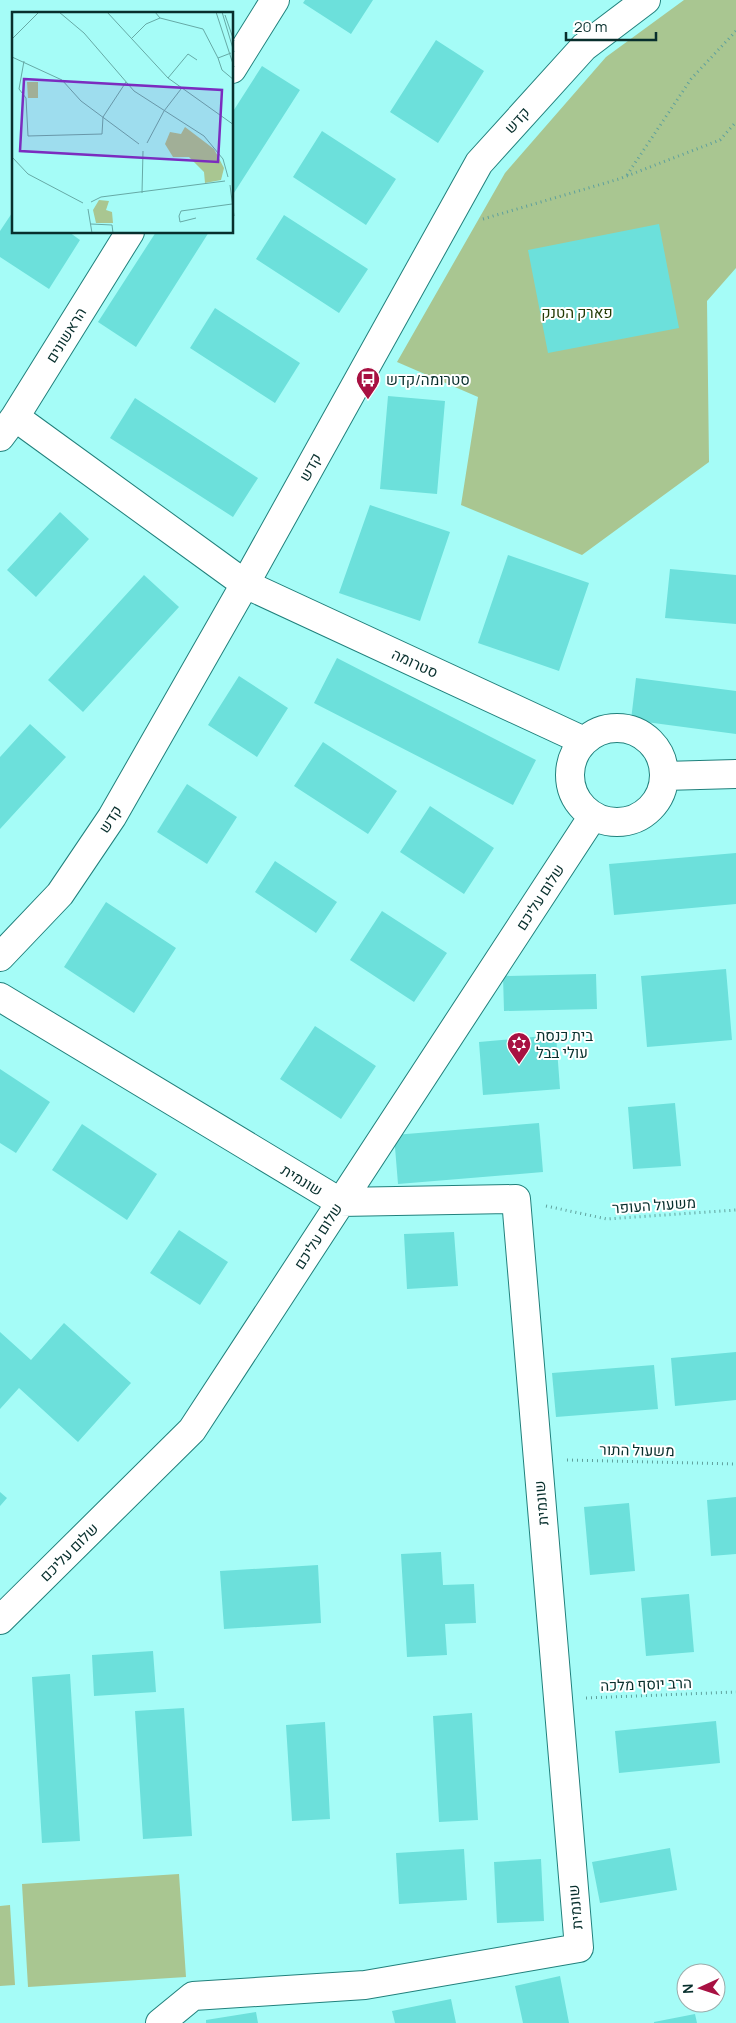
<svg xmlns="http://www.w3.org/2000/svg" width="736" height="2023" font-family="Manrope,Heebo,sans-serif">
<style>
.green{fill:#a9c691}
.building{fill:#6ce0db}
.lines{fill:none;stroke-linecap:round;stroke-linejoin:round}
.minor-casing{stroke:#21807c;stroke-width:30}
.path{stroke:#5fa09c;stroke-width:3;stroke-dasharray:1 4;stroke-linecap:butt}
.minor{stroke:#fff;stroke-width:28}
.labels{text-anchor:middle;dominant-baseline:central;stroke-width:4;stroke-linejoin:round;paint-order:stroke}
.street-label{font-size:15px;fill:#082f2d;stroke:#fff}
.park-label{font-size:15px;fill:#233a05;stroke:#fff}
.poi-label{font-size:15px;fill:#082f2d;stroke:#fff;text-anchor:start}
.inset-road{fill:none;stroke:#66aaa6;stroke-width:1}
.view{fill:#7b2cbf;fill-opacity:0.15;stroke:#7b2cbf;stroke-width:2.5}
.inset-edge{fill:none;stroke:#082f2d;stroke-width:2.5}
</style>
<rect width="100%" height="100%" fill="#a5fcf7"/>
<!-- green -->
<path class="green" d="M684,0h52v268l-29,33 2,161 -127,93 -121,-50 17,-108 -81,-35 108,-189 101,-116z
M179,1874l7,103 -158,10 -6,-103z
M10,1905l5,80 -15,1v-80z"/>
<!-- building -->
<path class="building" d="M305,0h68l-22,34 -48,-31z
M436,40l48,31 -46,72 -48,-31z
M262,66l38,24 -68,106v-83z
M322,131l74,48 -30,46 -73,-48z
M14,210v22h55l11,8 -31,49 -49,-32v-26z
M284,215l84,54 -29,44 -83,-54z
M659,224l20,104 -131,25 -20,-103z
M156,232h53l-73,115 -38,-25z
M215,308l85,55 -25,40 -85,-55z
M388,396l57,5 -8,93 -57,-5z
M135,398l123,80 -25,39 -123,-79z
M370,505l80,27 -30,89 -81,-28z
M60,512l29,27 -53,58 -29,-27z
M508,555l81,28 -30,88 -81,-28z
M670,569l66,6v49l-71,-6z
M144,575l35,32 -96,105 -35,-32z
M337,658l199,102 -23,45 -199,-102z
M239,676l49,32 -31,49 -49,-32z
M636,678l100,13v43l-105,-14z
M30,724l36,33 -66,72v-72z
M323,742l74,49 -29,43 -74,-48z
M187,784l50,33 -30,47 -50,-32z
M430,806l64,42 -30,46 -64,-42z
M736,853v51l-122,11 -5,-51z
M275,861l62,41 -21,31 -61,-41z
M106,902l70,46 -42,65 -70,-46z
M382,911l65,42 -33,49 -64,-42z
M726,969l6,71 -85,7 -6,-71z
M596,974l1,35 -93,2 -1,-35z
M315,1026l61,40 -35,53 -61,-40z
M556,1035l4,54 -77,6 -4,-53z
M0,1069l50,33 -34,51 -16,-10z
M675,1103l6,63 -48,3 -5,-62z
M539,1123l4,49 -145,12 -4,-49z
M82,1124l75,50 -30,46 -75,-50z
M179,1230l49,32 -28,43 -50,-32z
M454,1232l4,54 -51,3 -3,-55z
M64,1323l67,60 -53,59 -59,-54 -19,21v-77l31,28z
M736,1352v48l-61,6 -4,-48z
M654,1365l4,44 -102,8 -4,-44z
M0,1492l7,6 -7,8z
M736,1497v57l-25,2 -4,-56z
M629,1503l6,68 -45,4 -6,-68z
M441,1552l2,33 31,-1 2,39 -31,1 2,31 -40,2 -6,-103z
M318,1565l3,58 -97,6 -4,-58z
M689,1594l5,58 -48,4 -5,-58z
M153,1651l3,41 -62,4 -2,-41z
M70,1674l10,167 -38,2 -10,-166z
M184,1708l8,128 -49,3 -8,-128z
M472,1713l6,107 -39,2 -6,-106z
M716,1721l4,42 -101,10 -4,-42z
M325,1722l5,97 -38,2 -6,-96z
M670,1848l7,42 -77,13 -8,-41z
M464,1849l3,51 -68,4 -3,-51z
M541,1859l3,62 -47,2 -3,-61z
M560,1976l9,47h-46l-8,-37z
M451,1999l5,24h-61l-3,-12z
M256,2012l2,11h-52v-3z
M695,2014l2,9h-43v-1z"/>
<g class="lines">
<!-- minor casing -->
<g class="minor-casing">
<path id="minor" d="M232,69l43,-69
M15,417l230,167 339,157
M0,437l15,-20 115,-185
M570 775a47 47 0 1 1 94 0a47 47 0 1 1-94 0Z
M664,776l72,-2
M0,957l60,-63 52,-77 133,-233 234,-421 105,-116 62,-47
M0,997l340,205 176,-3 63,749 -214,37 -172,11 -33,27
M0,1620l192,-190 401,-614"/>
</g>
<!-- path -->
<path class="path" d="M627,175l64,-96 45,-48
M483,219l136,-40 101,-39 16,-18
M546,1206l61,13 129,-9
M567,1460l169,4
M586,1698l150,-6"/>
<!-- minor -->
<use href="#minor" class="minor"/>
</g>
<!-- icons -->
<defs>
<g id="bus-pin" transform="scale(1.25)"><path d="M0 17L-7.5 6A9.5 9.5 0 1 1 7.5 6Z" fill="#a81142" stroke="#fff"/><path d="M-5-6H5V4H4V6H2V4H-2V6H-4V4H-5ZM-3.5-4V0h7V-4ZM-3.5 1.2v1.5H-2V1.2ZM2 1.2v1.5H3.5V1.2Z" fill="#fff"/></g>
<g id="synagogue-pin" transform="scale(1.25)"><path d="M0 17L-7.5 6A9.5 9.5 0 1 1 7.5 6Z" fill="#a81142" stroke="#fff"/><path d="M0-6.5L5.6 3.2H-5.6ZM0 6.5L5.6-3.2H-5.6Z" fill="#fff"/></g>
</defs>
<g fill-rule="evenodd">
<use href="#bus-pin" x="368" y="379"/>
<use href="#synagogue-pin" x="519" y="1044"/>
</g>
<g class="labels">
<!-- street labels -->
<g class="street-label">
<text transform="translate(517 120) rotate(-48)">קדש</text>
<text transform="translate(66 335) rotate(-58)">הראשונים</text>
<text transform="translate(310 467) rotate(-61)">קדש</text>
<text transform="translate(415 663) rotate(25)">סטרומה</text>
<text transform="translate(110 819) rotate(-58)">קדש</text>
<text transform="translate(540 897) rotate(-57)">שלום עליכם</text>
<text transform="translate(302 1180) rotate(31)">שונמית</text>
<text transform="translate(654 1205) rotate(-4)">משעול העופר</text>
<text transform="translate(318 1236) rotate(-57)">שלום עליכם</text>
<text transform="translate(637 1450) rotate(1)">משעול התור</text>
<text transform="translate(541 1503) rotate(-95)">שונמית</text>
<text transform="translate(69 1552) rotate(-45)">שלום עליכם</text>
<text transform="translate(646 1684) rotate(-2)">הרב יוסף מלכה</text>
<text transform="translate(575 1907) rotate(-95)">שונמית</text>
</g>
<!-- park labels -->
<g class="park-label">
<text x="577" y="312">פארק הטנק</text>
</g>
<!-- poi labels -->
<g class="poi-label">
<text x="386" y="379">סטרומה/קדש</text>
<text x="536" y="1035">בית כנסת<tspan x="536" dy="17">עולי בבל</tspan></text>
</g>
</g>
<!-- overview -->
<g transform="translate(12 12)">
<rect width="221" height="221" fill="#a5fcf7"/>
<path d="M15,70h11v16h-10zM173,115l29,22 10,19 -3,12 -16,3 -1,-11 -15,-15h-16l-8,-13 5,-12 11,2zM87,188l10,1 -3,9 6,2 1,11h-17l-3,-13z" fill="#a9c691"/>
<path class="inset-road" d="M47,0l25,21 50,58 70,45 19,23 5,18M95,0l61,66 66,47M143,0l5,6 43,11 15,29M204,0l18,55M210,0l12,40M213,3l9,26M120,26l14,-14 14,-6M0,27l27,-27M219,41l-13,5 4,12 12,10M0,45l50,23 19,21 58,43M12,49l-5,28 7,9 2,38 74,-2 1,-17 23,-35M156,66l20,-24 9,6M135,131l17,-32 17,-22M0,145l16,17 55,29M218,173l4,31M130,181l1,-42M79,190l10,-5 124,-16M76,197l4,24M184,206l-16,4 -1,-6 2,-5 51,-7M79,212l21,1 1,8"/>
<path class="view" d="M12,67l198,11 -4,72 -198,-11z"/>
<rect width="221" height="221" class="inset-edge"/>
</g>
<!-- north arrow -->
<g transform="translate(701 1988) rotate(267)"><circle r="24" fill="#ffffff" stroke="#9cacab"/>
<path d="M0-4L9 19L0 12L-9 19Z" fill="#a81142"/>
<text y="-8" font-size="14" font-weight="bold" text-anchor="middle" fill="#082f2d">N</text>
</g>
<!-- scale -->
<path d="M566 32v8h90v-8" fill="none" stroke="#082f2d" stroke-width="2.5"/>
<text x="574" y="32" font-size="15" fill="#082f2d" stroke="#ffffff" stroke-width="4" paint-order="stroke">20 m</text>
</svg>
